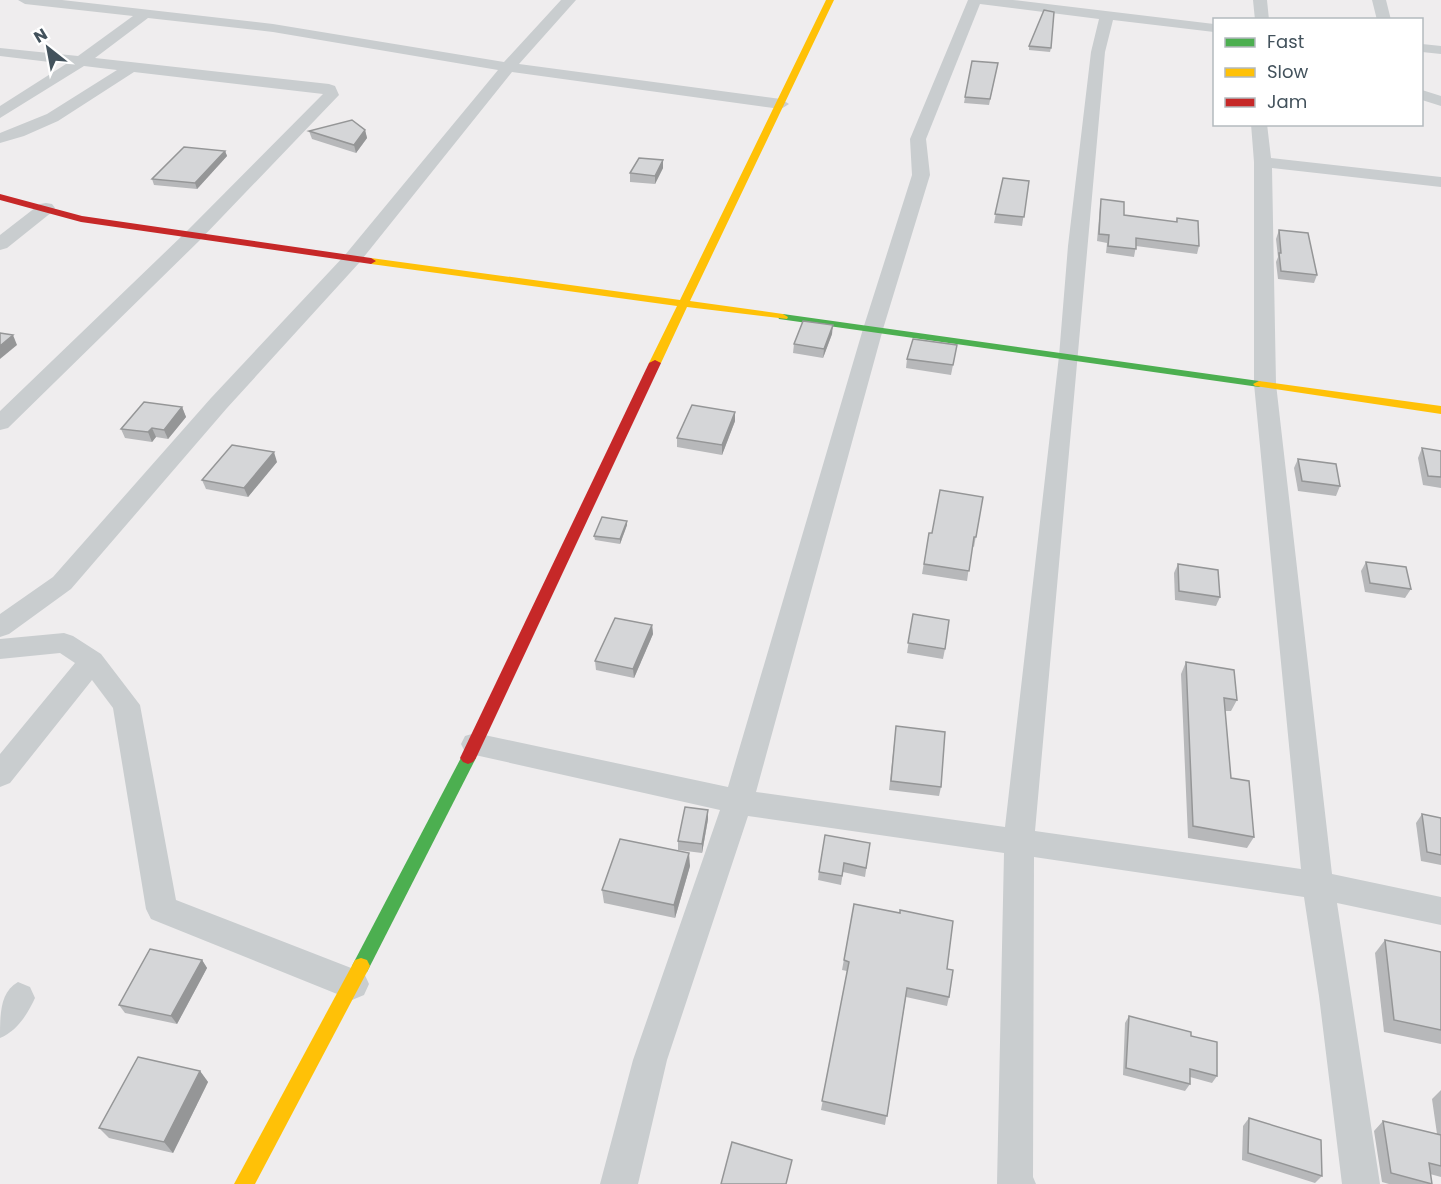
<svg xmlns="http://www.w3.org/2000/svg" width="1441" height="1184" viewBox="0 0 1441 1184" font-family="Poppins,sans-serif">
<rect width="100%" height="100%" fill="#efedee"/>
<g fill="none" stroke-linecap="round" stroke-linejoin="round">
<!-- street -->
<g fill="#c9cdcf" fill-rule="evenodd">
<path d="M18,0H62L273,24L504,62L561,0H576L519,64L781,99L789,104L781,109L512,72L359,263L227,408L71,589L9,634L0,637V614L53,577L211,398L345,255L498,70L273,32L148,18L95,58L329,84L335,86L339,95L199,241L8,428L0,430V411L185,233L323,94L134,72L58,121L24,136L0,143V133L47,114L117,70L84,66L0,118V106L66,64L0,56V48L78,56L133,16L25,4Z"/>
<path d="M968,0H1013L1214,24V32L1113,20L1105,52L1035,831L1301,869L1254,384V162L1251,124H1267L1271,158L1441,177V187L1272,168L1276,384L1332,874L1441,897V925L1337,903L1380,1184H1342L1319,996L1304,897L1034,857L1033,1177L1036,1184H997L1004,853L748,816L667,1060L638,1184H600L633,1060L720,810L475,755L465,752L461,744L465,736L475,733L728,787L863,329L912,175L910,139ZM980,4L1099,19L1091,52L1068,246L1059,356L1005,827L756,792L883,329L930,175L926,139Z"/>
<path d="M1253,0H1267L1269,20H1255Z"/>
<path d="M1372,0H1386L1391,20H1377Z"/>
<path d="M1422,44L1441,46V54L1422,52Z"/>
<path d="M1422,90L1441,96V106L1422,100Z"/>
<path d="M46,203L52,204L55,208L52,212L7,248L0,250V235L40,204Z"/>
<path d="M64,633L73,636L101,654L140,705L176,900L364,973L369,984L364,995L352,1000L151,919L146,909L113,708L92,680L10,783L0,787V754L75,663L60,653L0,659V639Z"/>
<path d="M18,982L30,987L35,998C27,1015 17,1031 0,1038C0,1014 0,992 18,982Z"/>
</g>
<!-- fast -->
<g fill="#4caf50" fill-rule="evenodd">
<path d="M783,314L1259,381L1265,384L1259,387L779,319L778,317Z"/>
<path d="M468,752L473,754L476,758L367,972L361,974L355,972L352,966L355,960L463,754Z"/>
</g>
<!-- slow -->
<g fill="#ffc107" fill-rule="evenodd">
<path d="M826,0H834L690,301L783,314L788,317L787,319L687,307L661,363L655,366L649,363L677,306L371,264L366,261L371,258L680,300Z"/>
<path d="M1259,381L1441,406V414L1255,386L1253,384Z"/>
<path d="M361,958L367,960L370,966L367,972L255,1184H234L355,960Z"/>
</g>
<!-- jam -->
<g fill="#c62828" fill-rule="evenodd">
<path d="M0,194L82,216L371,258L376,261L371,264L81,222L0,200Z"/>
<path d="M655,360L661,363L476,758L473,762L468,764L463,762L460,758L649,363Z"/>
</g>
</g>
<!-- wall -->
<g fill="#b7b8ba">
<path d="M1029,46L1051,48L1050,52L1029,50Z"/>
<path d="M972,61L998,63L989,105L964,103Z"/>
<path d="M365,130L367,138L356,153L312,139L309,131Z"/>
<path d="M225,151L227,156L197,189L154,185L152,179Z"/>
<path d="M663,160V168L655,184L630,182V173Z"/>
<path d="M1003,178L1029,181L1022,226L994,223Z"/>
<path d="M1101,199L1124,215L1176,222L1177,218L1199,246L1197,254L1136,246L1134,257L1106,253L1107,243L1097,241L1100,207Z"/>
<path d="M1279,230L1317,275L1314,283L1278,279L1276,262L1278,257L1276,239Z"/>
<path d="M832,334L823,358L793,353L794,344Z"/>
<path d="M957,345L951,375L906,368L907,359Z"/>
<path d="M182,407L186,417L168,439L156,437L152,442L125,438L121,429Z"/>
<path d="M735,412V421L722,455L677,447V438Z"/>
<path d="M1422,448L1441,451V488L1423,485L1418,458Z"/>
<path d="M1298,459L1340,486L1336,496L1298,491L1294,468Z"/>
<path d="M277,462L248,497L206,489L202,480Z"/>
<path d="M983,497L974,547L972,546L967,581L922,574L929,533H932Z"/>
<path d="M627,521V525L620,544L595,540L594,536Z"/>
<path d="M1366,562L1411,589L1405,598L1365,592L1361,571Z"/>
<path d="M1178,564L1220,597L1216,606L1175,600L1174,573Z"/>
<path d="M913,614L945,649L943,659L907,653Z"/>
<path d="M652,625L653,634L634,678L596,670L595,661Z"/>
<path d="M1186,662L1237,700L1231,711H1225L1231,778L1254,837L1247,848L1188,838L1181,674Z"/>
<path d="M896,726L941,787L939,796L889,790Z"/>
<path d="M708,810V819L702,853L678,850V841Z"/>
<path d="M1422,814L1441,818V865L1421,861L1416,823Z"/>
<path d="M870,843L865,877L843,872L841,885L818,880L819,872Z"/>
<path d="M690,866L675,918L604,903L602,890Z"/>
<path d="M854,904L947,969L949,997L947,1006L906,997L885,1125L821,1110L847,971L842,970Z"/>
<path d="M1385,940L1441,952V1044L1384,1032L1375,953Z"/>
<path d="M202,960L207,968L177,1024L125,1013L119,1005Z"/>
<path d="M1129,1016L1191,1036L1217,1076L1212,1083L1190,1077V1084L1185,1091L1123,1075L1125,1023Z"/>
<path d="M200,1071L208,1082L173,1153L109,1138L99,1128Z"/>
<path d="M1441,1090V1177L1430,1174L1431,1184H1389L1382,1182L1374,1131L1383,1121L1437,1134L1432,1099Z"/>
<path d="M1249,1118L1322,1176L1315,1183L1242,1160L1243,1126Z"/>
</g>
<!-- shaded-wall -->
<g fill="#959697">
<path d="M365,130L367,138L356,153L354,145Z"/>
<path d="M225,151L227,156L197,189L195,183Z"/>
<path d="M663,160V168L655,184V176Z"/>
<path d="M833,325L832,334L823,358L824,349Z"/>
<path d="M13,335L17,345L0,359V346Z"/>
<path d="M182,407L186,417L168,439L164,430Z"/>
<path d="M735,412V421L722,455V445Z"/>
<path d="M152,428L156,437L152,442L148,432Z"/>
<path d="M274,452L277,462L248,497L244,488Z"/>
<path d="M627,521V525L620,544V539Z"/>
<path d="M652,625L653,634L634,678L633,669Z"/>
<path d="M708,810V819L702,853V844Z"/>
<path d="M689,853L690,866L675,918L674,905Z"/>
<path d="M202,960L207,968L177,1024L171,1016Z"/>
<path d="M200,1071L208,1082L173,1153L164,1142Z"/>
</g>
<!-- building -->
<g fill="#d5d6d8" stroke="#959697" stroke-width="1.5">
<path d="M1044,10L1054,12L1051,48L1029,46Z"/>
<path d="M972,61L998,63L990,99L965,97Z"/>
<path d="M352,120L365,130L354,145L309,131Z"/>
<path d="M184,147L225,151L195,183L152,179Z"/>
<path d="M639,158L663,160L655,176L630,173Z"/>
<path d="M1003,178L1029,181L1024,217L995,214Z"/>
<path d="M1101,199L1124,202V215L1177,222V218L1198,221L1199,246L1136,238V249L1108,246L1109,235L1099,234Z"/>
<path d="M1279,230L1308,233L1317,275L1281,271L1279,253H1281Z"/>
<path d="M803,321L833,325L824,349L794,344Z"/>
<path d="M0,333L13,335L0,346Z"/>
<path d="M913,339L957,345L953,365L907,359Z"/>
<path d="M144,402L182,407L164,430L152,428L148,432L121,429Z"/>
<path d="M692,405L735,412L722,445L677,438Z"/>
<path d="M232,445L274,452L244,488L202,480Z"/>
<path d="M1422,448L1441,451V477L1428,476Z"/>
<path d="M1298,459L1336,464L1340,486L1302,481Z"/>
<path d="M940,490L983,497L976,537H974L969,571L924,564L929,533H932Z"/>
<path d="M602,517L627,521L620,539L594,536Z"/>
<path d="M1366,562L1406,567L1411,589L1370,583Z"/>
<path d="M1178,564L1218,570L1220,597L1179,591Z"/>
<path d="M913,614L949,620L945,649L908,643Z"/>
<path d="M615,618L652,625L633,669L595,661Z"/>
<path d="M1186,662L1234,670L1237,700L1224,698L1231,778L1249,781L1254,837L1193,826Z"/>
<path d="M896,726L945,732L941,787L891,781Z"/>
<path d="M685,807L708,810L702,844L678,841Z"/>
<path d="M1422,814L1441,818V855L1427,852Z"/>
<path d="M825,835L870,843L866,868L844,863L842,876L819,872Z"/>
<path d="M620,839L689,853L674,905L602,890Z"/>
<path d="M854,904L900,913V910L953,921L947,969L953,970L949,997L907,988L887,1116L822,1101L849,962L844,960Z"/>
<path d="M1385,940L1441,952V1030L1394,1020Z"/>
<path d="M150,949L202,960L171,1016L119,1005Z"/>
<path d="M1129,1016L1191,1032V1036L1217,1042V1076L1190,1069V1084L1126,1068Z"/>
<path d="M138,1057L200,1071L164,1142L99,1128Z"/>
<path d="M1249,1118L1321,1140L1322,1176L1248,1153Z"/>
<path d="M1383,1121L1441,1135V1166L1429,1163L1432,1184L1391,1173Z"/>
<path d="M732,1142L792,1160L786,1184H721Z"/>
</g>
<!-- legend -->
<rect x="1213" y="18" width="210" height="108" fill="#ffffff" stroke="#b4babe" stroke-width="1.5"/>
<rect x="1225" y="38" width="30" height="9" fill="#4caf50" stroke="#b4babe" stroke-width="1.5"/>
<text x="1267" y="48" font-size="18" fill="#43525c">Fast</text>
<rect x="1225" y="68" width="30" height="9" fill="#ffc107" stroke="#b4babe" stroke-width="1.5"/>
<text x="1267" y="78" font-size="18" fill="#43525c">Slow</text>
<rect x="1225" y="98" width="30" height="9" fill="#c62828" stroke="#b4babe" stroke-width="1.5"/>
<text x="1267" y="108" font-size="18" fill="#43525c">Jam</text>
<!-- north arrow -->
<g transform="translate(48 48) rotate(329)" stroke="#ffffff" stroke-width="4.5" paint-order="stroke">
<path d="M0-4.5L10 22L0 15L-10 22Z" fill="#43525c"/>
<text y="-9" font-size="16" font-weight="bold" text-anchor="middle" fill="#43525c">N</text>
</g>
</svg>
